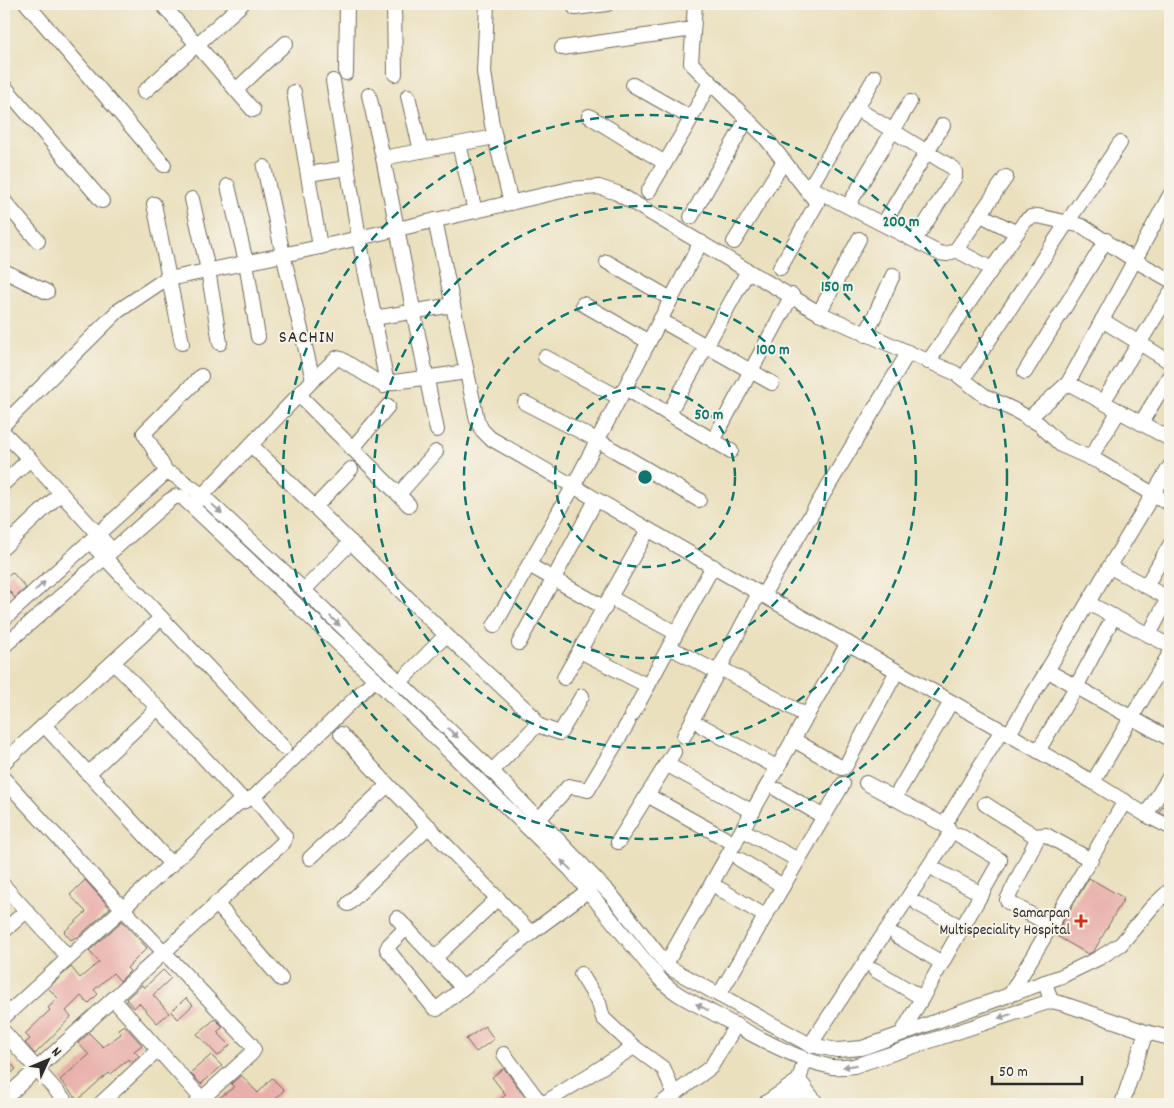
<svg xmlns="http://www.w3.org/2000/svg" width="1174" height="1108" viewBox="0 0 1174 1108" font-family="Dekko,sans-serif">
<rect width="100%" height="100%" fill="#f7f3e8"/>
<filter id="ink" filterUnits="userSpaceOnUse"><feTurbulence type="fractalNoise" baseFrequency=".02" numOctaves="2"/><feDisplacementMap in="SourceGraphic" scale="10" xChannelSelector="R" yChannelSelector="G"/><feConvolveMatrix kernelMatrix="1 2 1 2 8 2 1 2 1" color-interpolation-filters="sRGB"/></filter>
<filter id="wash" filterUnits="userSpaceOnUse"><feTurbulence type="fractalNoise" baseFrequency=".0096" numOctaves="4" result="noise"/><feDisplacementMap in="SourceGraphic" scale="20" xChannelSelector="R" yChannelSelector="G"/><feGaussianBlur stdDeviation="1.12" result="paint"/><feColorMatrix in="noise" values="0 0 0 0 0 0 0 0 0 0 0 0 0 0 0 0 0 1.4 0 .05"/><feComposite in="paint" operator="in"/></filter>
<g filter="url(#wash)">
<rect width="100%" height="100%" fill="#eae0be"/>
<g id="blocks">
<!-- building -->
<g fill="#e9b0ab">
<path d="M12,572L26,588L15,598L4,585V579Z"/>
<path d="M1170,795V817L1159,812Z"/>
<path d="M1089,878L1124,898L1094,951L1088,954L1055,935Z"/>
<path d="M85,880L110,908L77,938L76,937L71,940L64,932L86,912L70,895Z"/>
<path d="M122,921L147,948L127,968L130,971L120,981L113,973L94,990L98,994L88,1004L81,996L66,1011L71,1017L35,1054L25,1043L30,1039L25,1034L50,1010L48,1008L58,998L48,988L71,967L80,978L99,962L89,951Z"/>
<path d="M163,970L171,978L153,995L169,1013L157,1023L139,1003L134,1008L126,999L142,985L144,988Z"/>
<path d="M186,998L193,1005L178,1019L171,1011Z"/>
<path d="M215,1019L223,1027L217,1032L230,1045L218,1056L197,1034Z"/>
<path d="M124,1025L142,1045L134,1051L139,1056L132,1062L128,1059L110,1075L109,1073L100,1080L78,1100L60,1080L89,1055L78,1043L89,1033L103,1047L121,1034L118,1029Z"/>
<path d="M485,1026L494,1039L476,1052L466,1039Z"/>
<path d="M4,1055L16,1069L4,1080Z"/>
<path d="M211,1055L222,1066L201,1084L190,1073Z"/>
<path d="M504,1068L528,1101L523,1104H493L506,1095L492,1077Z"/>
<path d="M241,1075L258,1093L272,1078L284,1090L271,1104H211L234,1087L231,1084Z"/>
</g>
</g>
</g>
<g filter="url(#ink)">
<use href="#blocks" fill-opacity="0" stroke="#6e6a5e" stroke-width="1"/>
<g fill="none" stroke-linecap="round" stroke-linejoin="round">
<defs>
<g id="minor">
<path d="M27,4L164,165"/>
<path d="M162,4L253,110"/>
<path d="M394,4L395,74"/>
<path d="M487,4L484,72L492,125L511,203"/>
<path d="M695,4L691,63L764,136L817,203L780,268"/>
<path d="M575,8L607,4"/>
<path d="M562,48L693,29"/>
<path d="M346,73L347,4"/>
<path d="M633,85L691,118"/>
<path d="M4,86L102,201"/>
<path d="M236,90L286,43"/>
<path d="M144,92L242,4"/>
<path d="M294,92L320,247"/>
<path d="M369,95L383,158L437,430"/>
<path d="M408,96L421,151"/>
<path d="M856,108L953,168L955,172V177L915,240"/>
<path d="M589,116L665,163"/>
<path d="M459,144L475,211"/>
<path d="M383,158L495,137"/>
<path d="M264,167L283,254L313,380"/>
<path d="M308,174L347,168"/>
<path d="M806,185L939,253L947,254L956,250L1006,177"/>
<path d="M228,186L246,262L258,337"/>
<path d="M810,187L875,77"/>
<path d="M648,192L688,124L710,82"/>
<path d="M192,199L208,270L220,343"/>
<path d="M4,201L38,241"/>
<path d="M154,204L182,343"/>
<path d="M848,206L910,102"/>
<path d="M981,215L1017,233"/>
<path d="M691,217L747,119"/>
<path d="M435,220L477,420L482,430L490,438L729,576L1093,782L1146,815L1170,827"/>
<path d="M884,223L943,125"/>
<path d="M734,242L784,161"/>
<path d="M956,250L992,269"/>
<path d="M607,262L671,299"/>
<path d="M4,271L47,292"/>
<path d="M583,304L649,342"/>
<path d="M819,313L859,239"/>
<path d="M374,318L453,305"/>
<path d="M660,320L772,383"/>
<path d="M1102,320L1170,362"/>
<path d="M866,335L893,275"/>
<path d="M545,357L620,398"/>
<path d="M928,362L1025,221L1031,217L1038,216L1082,226L1134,260L1170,280"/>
<path d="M1025,372L1106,240"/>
<path d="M963,379L1120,143"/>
<path d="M387,383L467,372"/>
<path d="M1068,383L1170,439"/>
<path d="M625,388L731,451"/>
<path d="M299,395L409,505"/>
<path d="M1103,402L1170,293"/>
<path d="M525,403L597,440L699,500"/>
<path d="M669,413L748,271"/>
<path d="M1028,419L1068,383L1170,195"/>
<path d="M1141,423L1170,375"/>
<path d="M4,424L118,311L164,280L320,247L570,189L599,187L617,193L819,313L955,373L985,396L1016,411L1039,424L1061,445L1099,462L1170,504"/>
<path d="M4,433L30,459L112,550"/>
<path d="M714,439L792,295"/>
<path d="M251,445L446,635L533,716L537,725L492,771"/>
<path d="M352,449L388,406"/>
<path d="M1090,458L1119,411"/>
<path d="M167,473L144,433L201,376"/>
<path d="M4,483L30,459"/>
<path d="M399,494L436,452"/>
<path d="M196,502L313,380L337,358L341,359L384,386L387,384L359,238L333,81"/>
<path d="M315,507L351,469"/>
<path d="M90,542L284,748"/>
<path d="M4,547L61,493"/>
<path d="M529,565L605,608"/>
<path d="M1110,567L1170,599"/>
<path d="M1146,586L1170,545"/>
<path d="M304,590L351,542"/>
<path d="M763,595L908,353"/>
<path d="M611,598L676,633"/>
<path d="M1088,603L1170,646"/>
<path d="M4,619L162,476L167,473L174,475L202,495L304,590L492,771L612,896L666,964L672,969L810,1045L837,1050L862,1048L1062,976L1099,958L1121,944L1152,907L1170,890"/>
<path d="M494,626L573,487L701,242"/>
<path d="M1149,635L1168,598"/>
<path d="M519,643L596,500"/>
<path d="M4,646L170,500L177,496L182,497L348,653L571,870L659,978C673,994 694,1003 713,1013C748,1032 793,1059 832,1067C839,1068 847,1067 854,1066L1051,1001"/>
<path d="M669,647L717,672"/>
<path d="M580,651L648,686"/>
<path d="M113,662L158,708L244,801"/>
<path d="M720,668L807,716"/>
<path d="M1048,671L1170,739"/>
<path d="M564,678L648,530"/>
<path d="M399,683L446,635"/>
<path d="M632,715L713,566"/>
<path d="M44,725L172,865"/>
<path d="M537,725L560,733L582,696"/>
<path d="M702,726L778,768"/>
<path d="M341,734L388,785L531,933"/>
<path d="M1009,734L1170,466"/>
<path d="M684,736L759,593"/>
<path d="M794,740L842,768L845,767L897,671"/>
<path d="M1038,751L1076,687L1114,616"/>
<path d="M4,762L161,618"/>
<path d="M666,764L753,812"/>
<path d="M88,774L158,708"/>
<path d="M4,779L123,909L251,1044L254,1050L251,1054L196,1104"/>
<path d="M1093,782L1170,653"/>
<path d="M778,790L824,817"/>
<path d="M647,795L735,844"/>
<path d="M894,799L951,702"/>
<path d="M985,804L1035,836L1037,839L1035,843L1007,900L1008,902L1052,926"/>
<path d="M1146,815L1170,776"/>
<path d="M539,819L569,786L588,790L628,723"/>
<path d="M944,825L1002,730"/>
<path d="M750,834L798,860"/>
<path d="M1035,836L1046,835L1091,860"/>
<path d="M618,842L674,752"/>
<path d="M310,858L388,785"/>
<path d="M739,859L783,886"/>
<path d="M936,870L982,894"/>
<path d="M4,886L68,957"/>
<path d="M720,889L765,916"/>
<path d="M216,903L281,979"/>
<path d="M348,904L429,826"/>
<path d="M918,904L963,928"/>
<path d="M397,918L463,988"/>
<path d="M407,927L389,945L387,949L434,1008L437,1009L531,933L589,890"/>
<path d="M4,931L26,911"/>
<path d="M897,936L942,963"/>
<path d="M435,958L498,898"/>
<path d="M666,964L848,643"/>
<path d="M875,970L922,998"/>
<path d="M581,974L599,1003L603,1018L634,1047L664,1069L674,1095"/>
<path d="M1045,982L1051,1001L1064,1004L1146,1032L1170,1038"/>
<path d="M1011,993L1125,801"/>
<path d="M719,995L843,784"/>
<path d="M113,999L202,1099"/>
<path d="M4,1017L237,804L254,797L375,679"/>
<path d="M4,1032L68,1104"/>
<path d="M902,1033L999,863L1000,860L997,858L959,835"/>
<path d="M810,1045L949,836L950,832L948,827L866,783"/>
<path d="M504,1054L541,1104"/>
<path d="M805,1059L799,1080L817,1104"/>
<path d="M4,1099L284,842L285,836L254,797"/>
<path d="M100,1104L158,1050"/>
<path d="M543,1104L634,1047"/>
<path d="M661,1104L711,1067L736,1025"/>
<path d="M764,1104L799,1080"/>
<path d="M783,1104L805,1089"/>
<path d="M1122,1104L1146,1032"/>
</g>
</defs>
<!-- minor casing -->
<use href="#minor" stroke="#6e6a5e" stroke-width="16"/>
<!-- minor -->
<use href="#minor" stroke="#fff" stroke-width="14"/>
</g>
<!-- one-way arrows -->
<defs><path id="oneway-solid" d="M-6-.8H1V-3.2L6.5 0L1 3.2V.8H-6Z" transform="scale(1.25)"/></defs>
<g fill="#a0a0a0">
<use href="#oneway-solid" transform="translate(217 509) rotate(43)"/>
<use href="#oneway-solid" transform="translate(40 586) rotate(-41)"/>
<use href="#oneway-solid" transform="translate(335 621) rotate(44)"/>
<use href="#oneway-solid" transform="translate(453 733) rotate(43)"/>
<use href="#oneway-solid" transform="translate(566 865) rotate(-136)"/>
<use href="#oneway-solid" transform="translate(702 1007) rotate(-151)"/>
<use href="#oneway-solid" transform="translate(1005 1016) rotate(162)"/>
<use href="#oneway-solid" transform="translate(850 1066) rotate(171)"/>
</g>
</g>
<!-- distance rings -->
<g fill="none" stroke="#0f766e" stroke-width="2.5" stroke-dasharray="9 6">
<circle cx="645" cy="477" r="90"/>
<circle cx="645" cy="477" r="181"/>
<circle cx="645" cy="477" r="271"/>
<circle cx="645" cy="477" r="362"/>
</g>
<!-- markers -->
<path fill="#c8321e" stroke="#f7f3e8" stroke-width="2" d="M1078.5 913.5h5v5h5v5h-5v5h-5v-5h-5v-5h5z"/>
<g text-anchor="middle" stroke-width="4" stroke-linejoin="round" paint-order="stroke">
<!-- poi labels -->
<g font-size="15" fill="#2b2b2b" stroke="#f7f3e8" text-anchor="end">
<text x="1070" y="917">Samarpan<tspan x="1070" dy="17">Multispeciality Hospital</tspan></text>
</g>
<!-- quarter labels -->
<g font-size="18" letter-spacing="1" fill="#2b2b2b" stroke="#f7f3e8">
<text x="307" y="342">SACHIN</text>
</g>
</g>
<circle cx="645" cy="477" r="8" fill="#0f766e" stroke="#f7f3e8" stroke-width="2.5"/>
<g font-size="15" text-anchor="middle" font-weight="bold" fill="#0f766e" stroke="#f7f3e8" stroke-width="4" stroke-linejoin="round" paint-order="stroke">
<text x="901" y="226">200 m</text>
<text x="837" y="291">150 m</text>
<text x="773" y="354">100 m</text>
<text x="709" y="419">50 m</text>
</g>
<!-- margin -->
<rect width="1174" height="1108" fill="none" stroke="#f7f3e8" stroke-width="20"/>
<!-- north arrow -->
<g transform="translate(48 1060) rotate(46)" stroke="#f7f3e8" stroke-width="4" paint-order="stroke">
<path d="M0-4L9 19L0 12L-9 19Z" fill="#2b2b2b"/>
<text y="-8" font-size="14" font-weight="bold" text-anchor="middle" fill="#2b2b2b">N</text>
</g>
<!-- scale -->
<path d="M992 1076v8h90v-8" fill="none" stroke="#2b2b2b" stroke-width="2.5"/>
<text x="999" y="1076" font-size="15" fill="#2b2b2b" stroke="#f7f3e8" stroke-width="4" paint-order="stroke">50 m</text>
</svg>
